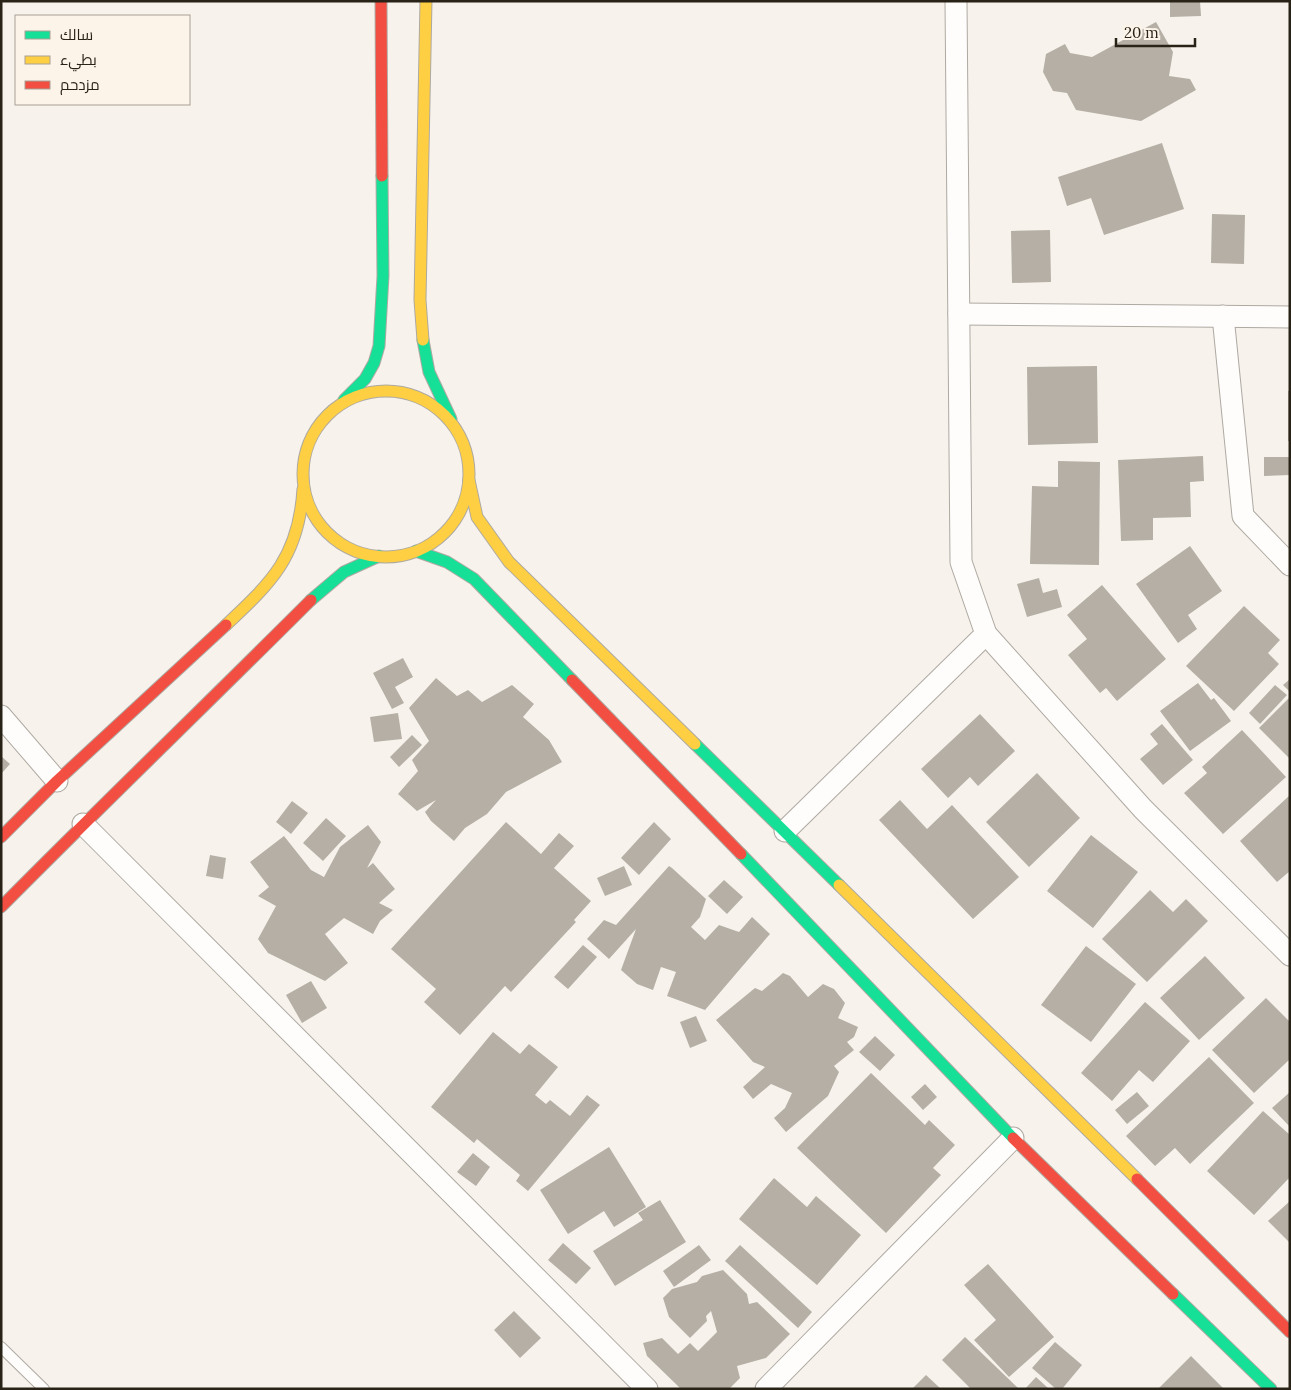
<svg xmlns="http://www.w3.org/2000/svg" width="1291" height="1390" viewBox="0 0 1291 1390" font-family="Lora,Cairo,serif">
<rect width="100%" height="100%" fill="#f7f3ec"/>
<!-- building -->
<g fill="#b5afa6">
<path d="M1170,1H1200L1201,16L1170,17Z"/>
<path d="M1156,22L1173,52L1169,76L1190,79L1196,90L1141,121L1076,110L1067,93L1053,91L1043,72L1046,54L1065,44L1070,53L1092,57Z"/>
<path d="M1162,143L1184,209L1104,235L1091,198L1067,206L1058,177Z"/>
<path d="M1212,214L1245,215L1244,264L1211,263Z"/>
<path d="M1050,230L1051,282L1012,283L1011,231Z"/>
<path d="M1097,366L1098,443L1028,445L1027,367Z"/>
<rect x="1288" y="391" width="2" height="50"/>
<path d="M1203,456L1204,481L1190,482L1191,517L1153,518V540L1121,541L1118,460Z"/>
<path d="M1264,457H1290V475L1264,476Z"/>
<path d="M1058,461L1100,462L1099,565L1030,564L1032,486L1058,487Z"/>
<path d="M1190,546L1222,591L1188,615L1197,629L1178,643L1136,584Z"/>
<path d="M1039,578L1043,593L1057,589L1062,607L1027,617L1017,584Z"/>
<path d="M1102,585L1166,659L1117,701L1106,688L1100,693L1068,655L1087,639L1067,615Z"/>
<path d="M1244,606L1280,640L1268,653L1279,664L1234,711L1186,666Z"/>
<path d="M403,658L413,677L395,687L404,703L392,709L373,673Z"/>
<path d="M436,678L457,696L468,690L482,702L512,685L534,704L523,717L549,740L562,762L506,792L487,814L465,828L454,841L431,821L425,812L436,800L417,811L398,794L418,771L412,760L429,741L409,708Z"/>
<path d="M1290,679V692L1283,685Z"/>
<path d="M1198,683L1211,700L1214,698L1231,721L1190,751L1160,711Z"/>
<path d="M1275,685L1287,695L1260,724L1249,713Z"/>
<path d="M1290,697V759L1259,728Z"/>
<path d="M398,713L402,739L374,742L370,717Z"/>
<path d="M980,714L1015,751L978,786L970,777L948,798L921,769Z"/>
<path d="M1162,724L1193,760L1163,785L1140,759L1158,744L1150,734Z"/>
<path d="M1242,730L1286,777L1223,834L1184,793L1207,773L1202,767Z"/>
<path d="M412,735L422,745L399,767L390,757Z"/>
<path d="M1,756L10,764L1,774Z"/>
<path d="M1037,773L1080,818L1029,867L986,822Z"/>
<path d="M1290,795V871L1277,882L1240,841Z"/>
<path d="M900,800L927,829L952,805L1019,877L973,919L879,820Z"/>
<path d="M292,801L308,813L291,834L276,822Z"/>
<path d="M326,818L346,836L323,861L303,843Z"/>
<path d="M506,822L541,854L559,833L574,846L554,868L591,901L574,920L576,922L511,992L505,986L460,1035L424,1002L436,989L391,949Z"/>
<path d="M654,822L671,839L639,875L621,858Z"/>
<path d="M368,825L381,842L367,868L373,863L395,889L379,903L393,910L380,921L373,934L344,918L325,934L348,963L325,981L268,953L258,939L276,906L258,896L269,887L250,862L284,836L311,870L324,877L340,847Z"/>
<path d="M1091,835L1138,872L1093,928L1047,891Z"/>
<path d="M210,855L226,858L223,879L206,876Z"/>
<path d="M624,866L632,885L605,896L597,878Z"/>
<path d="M669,866L672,868L706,899L700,917L691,927L705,940L719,925L739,932L752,917L770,934L705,1010L667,996L676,972L661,967L653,990L637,984L621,970L636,929L609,959L587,939L604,920L616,925Z"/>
<path d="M724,880L743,897L727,914L708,896Z"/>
<path d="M1150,890L1173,912L1186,899L1208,921L1147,982L1102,939Z"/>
<path d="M583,945L597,957L568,989L554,977Z"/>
<path d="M1086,946L1136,984L1091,1042L1041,1005Z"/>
<path d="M1205,956L1245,998L1199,1040L1160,998Z"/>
<path d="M783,973L790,976L808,997L823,984L834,989L845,1003L838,1018L858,1027L854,1037L847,1042L854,1050L834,1066L839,1072L828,1096L786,1132L774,1118L785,1108L792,1093L771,1084L753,1099L743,1087L765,1067L753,1062L716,1020L755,988L762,991Z"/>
<path d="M311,981L327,1008L302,1023L286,995Z"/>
<path d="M1266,998L1290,1022V1059L1254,1093L1212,1050Z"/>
<path d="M1145,1002L1190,1041L1153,1082L1139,1070L1112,1101L1081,1073Z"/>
<path d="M696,1016L707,1041L690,1048L680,1022Z"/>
<path d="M493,1032L520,1054L529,1044L558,1067L535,1095L546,1104L550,1100L570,1116L587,1095L600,1105L528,1191L516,1181L520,1175L477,1139L474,1143L431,1107Z"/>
<path d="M875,1036L895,1055L880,1071L859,1052Z"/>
<path d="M1209,1057L1254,1103L1190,1164L1175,1148L1155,1166L1126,1136Z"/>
<path d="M871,1073L925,1125L929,1120L955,1145L933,1168L941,1175L886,1233L797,1148Z"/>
<path d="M925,1084L937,1097L923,1110L911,1097Z"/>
<path d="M1137,1092L1149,1106L1127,1124L1115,1110Z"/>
<path d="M1290,1092V1127L1272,1108Z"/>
<path d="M1263,1111L1290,1135V1177L1254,1215L1207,1171Z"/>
<path d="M609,1147L646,1207L614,1227L604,1211L568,1234L540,1190Z"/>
<path d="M473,1153L490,1167L476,1186L457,1172Z"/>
<path d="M774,1178L807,1207L816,1196L861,1235L817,1285L739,1219Z"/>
<path d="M660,1200L686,1242L615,1286L593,1251L643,1220L638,1213Z"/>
<path d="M1290,1201V1243L1268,1221Z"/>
<path d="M563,1243L591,1268L576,1284L548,1260Z"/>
<path d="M699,1245L711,1260L674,1287L663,1271Z"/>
<path d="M740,1245L812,1312L798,1328L725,1261Z"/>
<path d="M988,1264L1054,1337L1009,1377L974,1340L996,1320L964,1285Z"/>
<path d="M723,1270L747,1294L749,1304L757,1302L790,1334L766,1358L737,1366L740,1378L729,1389H681L647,1356L643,1343L662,1338L678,1354L690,1343L698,1351L717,1332L711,1311L706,1316L707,1321L690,1338L669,1317L663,1298L672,1289L697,1282L702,1276Z"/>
<path d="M514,1311L541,1338L520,1358L494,1330Z"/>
<path d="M965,1337L1019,1389H971L942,1360Z"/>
<path d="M1055,1342L1082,1365L1062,1389H1056L1032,1368Z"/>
<path d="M1191,1356L1224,1389H1158Z"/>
<path d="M926,1375L941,1389H912Z"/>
<path d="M1036,1377L1049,1389H1025Z"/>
</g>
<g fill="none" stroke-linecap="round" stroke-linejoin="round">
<defs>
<path id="lane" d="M1,1347L44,1389"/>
<g id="street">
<path d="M956,1L961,562L986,634L1143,809L1290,955"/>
<path d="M959,314L1290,317"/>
<path d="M1223,316L1243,516L1290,565"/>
<path d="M1,716L57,781"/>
<path d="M83,824L647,1389"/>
<path d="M785,831L986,634"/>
<path d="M766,1389L1013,1138"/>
</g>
<g id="fast">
<path d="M423,340L429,372L451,419"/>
<path d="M344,400L365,379L374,363L379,346L383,276L382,176"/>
<path d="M416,551L447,562L474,579L572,680"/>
<path d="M311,600L344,572L379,556"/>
<path d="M695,744L839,885"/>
<path d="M741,854L1013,1138"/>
<path d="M1173,1294L1271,1389"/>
</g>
<g id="slow">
<path d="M423,340L420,300L426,1"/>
<circle cx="386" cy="474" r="83"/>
<path d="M469,480L477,517L509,562L695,744"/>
<path d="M226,625C272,582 299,556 303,489"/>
<path d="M839,885L1137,1179"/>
</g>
<g id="jam">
<path d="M381,1L382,176"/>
<path d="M572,680L741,854"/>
<path d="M1,837L57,781L226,625"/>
<path d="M1,907C103,804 208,703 311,600"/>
<path d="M1013,1138L1173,1294"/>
<path d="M1137,1179L1290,1332"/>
</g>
</defs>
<!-- lane casing -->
<use href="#lane" stroke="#aea9a1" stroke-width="12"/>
<!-- street casing -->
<use href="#street" stroke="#aea9a1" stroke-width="23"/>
<!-- fast casing -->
<use href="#fast" stroke="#aea9a1" stroke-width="13"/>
<!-- slow casing -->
<use href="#slow" stroke="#aea9a1" stroke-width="13"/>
<!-- jam casing -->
<use href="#jam" stroke="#aea9a1" stroke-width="13"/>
<!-- lane -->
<use href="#lane" stroke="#fefdfc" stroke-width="10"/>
<!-- street -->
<use href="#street" stroke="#fefdfc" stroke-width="21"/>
<!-- fast -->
<use href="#fast" stroke="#16e098" stroke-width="11"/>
<!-- slow -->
<use href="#slow" stroke="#ffcf43" stroke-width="11"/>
<!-- jam -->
<use href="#jam" stroke="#f24e42" stroke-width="11"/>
</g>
<!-- border -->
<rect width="1291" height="1390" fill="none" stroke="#292216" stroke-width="5"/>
<!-- legend -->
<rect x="15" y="15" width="175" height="90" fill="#fcf4e8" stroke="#a8a094"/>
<rect x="25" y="31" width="25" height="8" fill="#16e098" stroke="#a8a094"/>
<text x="60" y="40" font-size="15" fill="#292216">سالك</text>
<rect x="25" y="56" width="25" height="8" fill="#ffcf43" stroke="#a8a094"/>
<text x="60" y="65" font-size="15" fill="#292216">بطيء</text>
<rect x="25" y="81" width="25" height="8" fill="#f24e42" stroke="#a8a094"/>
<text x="60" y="90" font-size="15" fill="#292216">مزدحم</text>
<!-- scale -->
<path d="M1116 38v8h79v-8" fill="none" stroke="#292216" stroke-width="2.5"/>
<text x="1124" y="38" font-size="15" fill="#292216" stroke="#fcf4e8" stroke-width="4" paint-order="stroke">20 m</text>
</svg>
